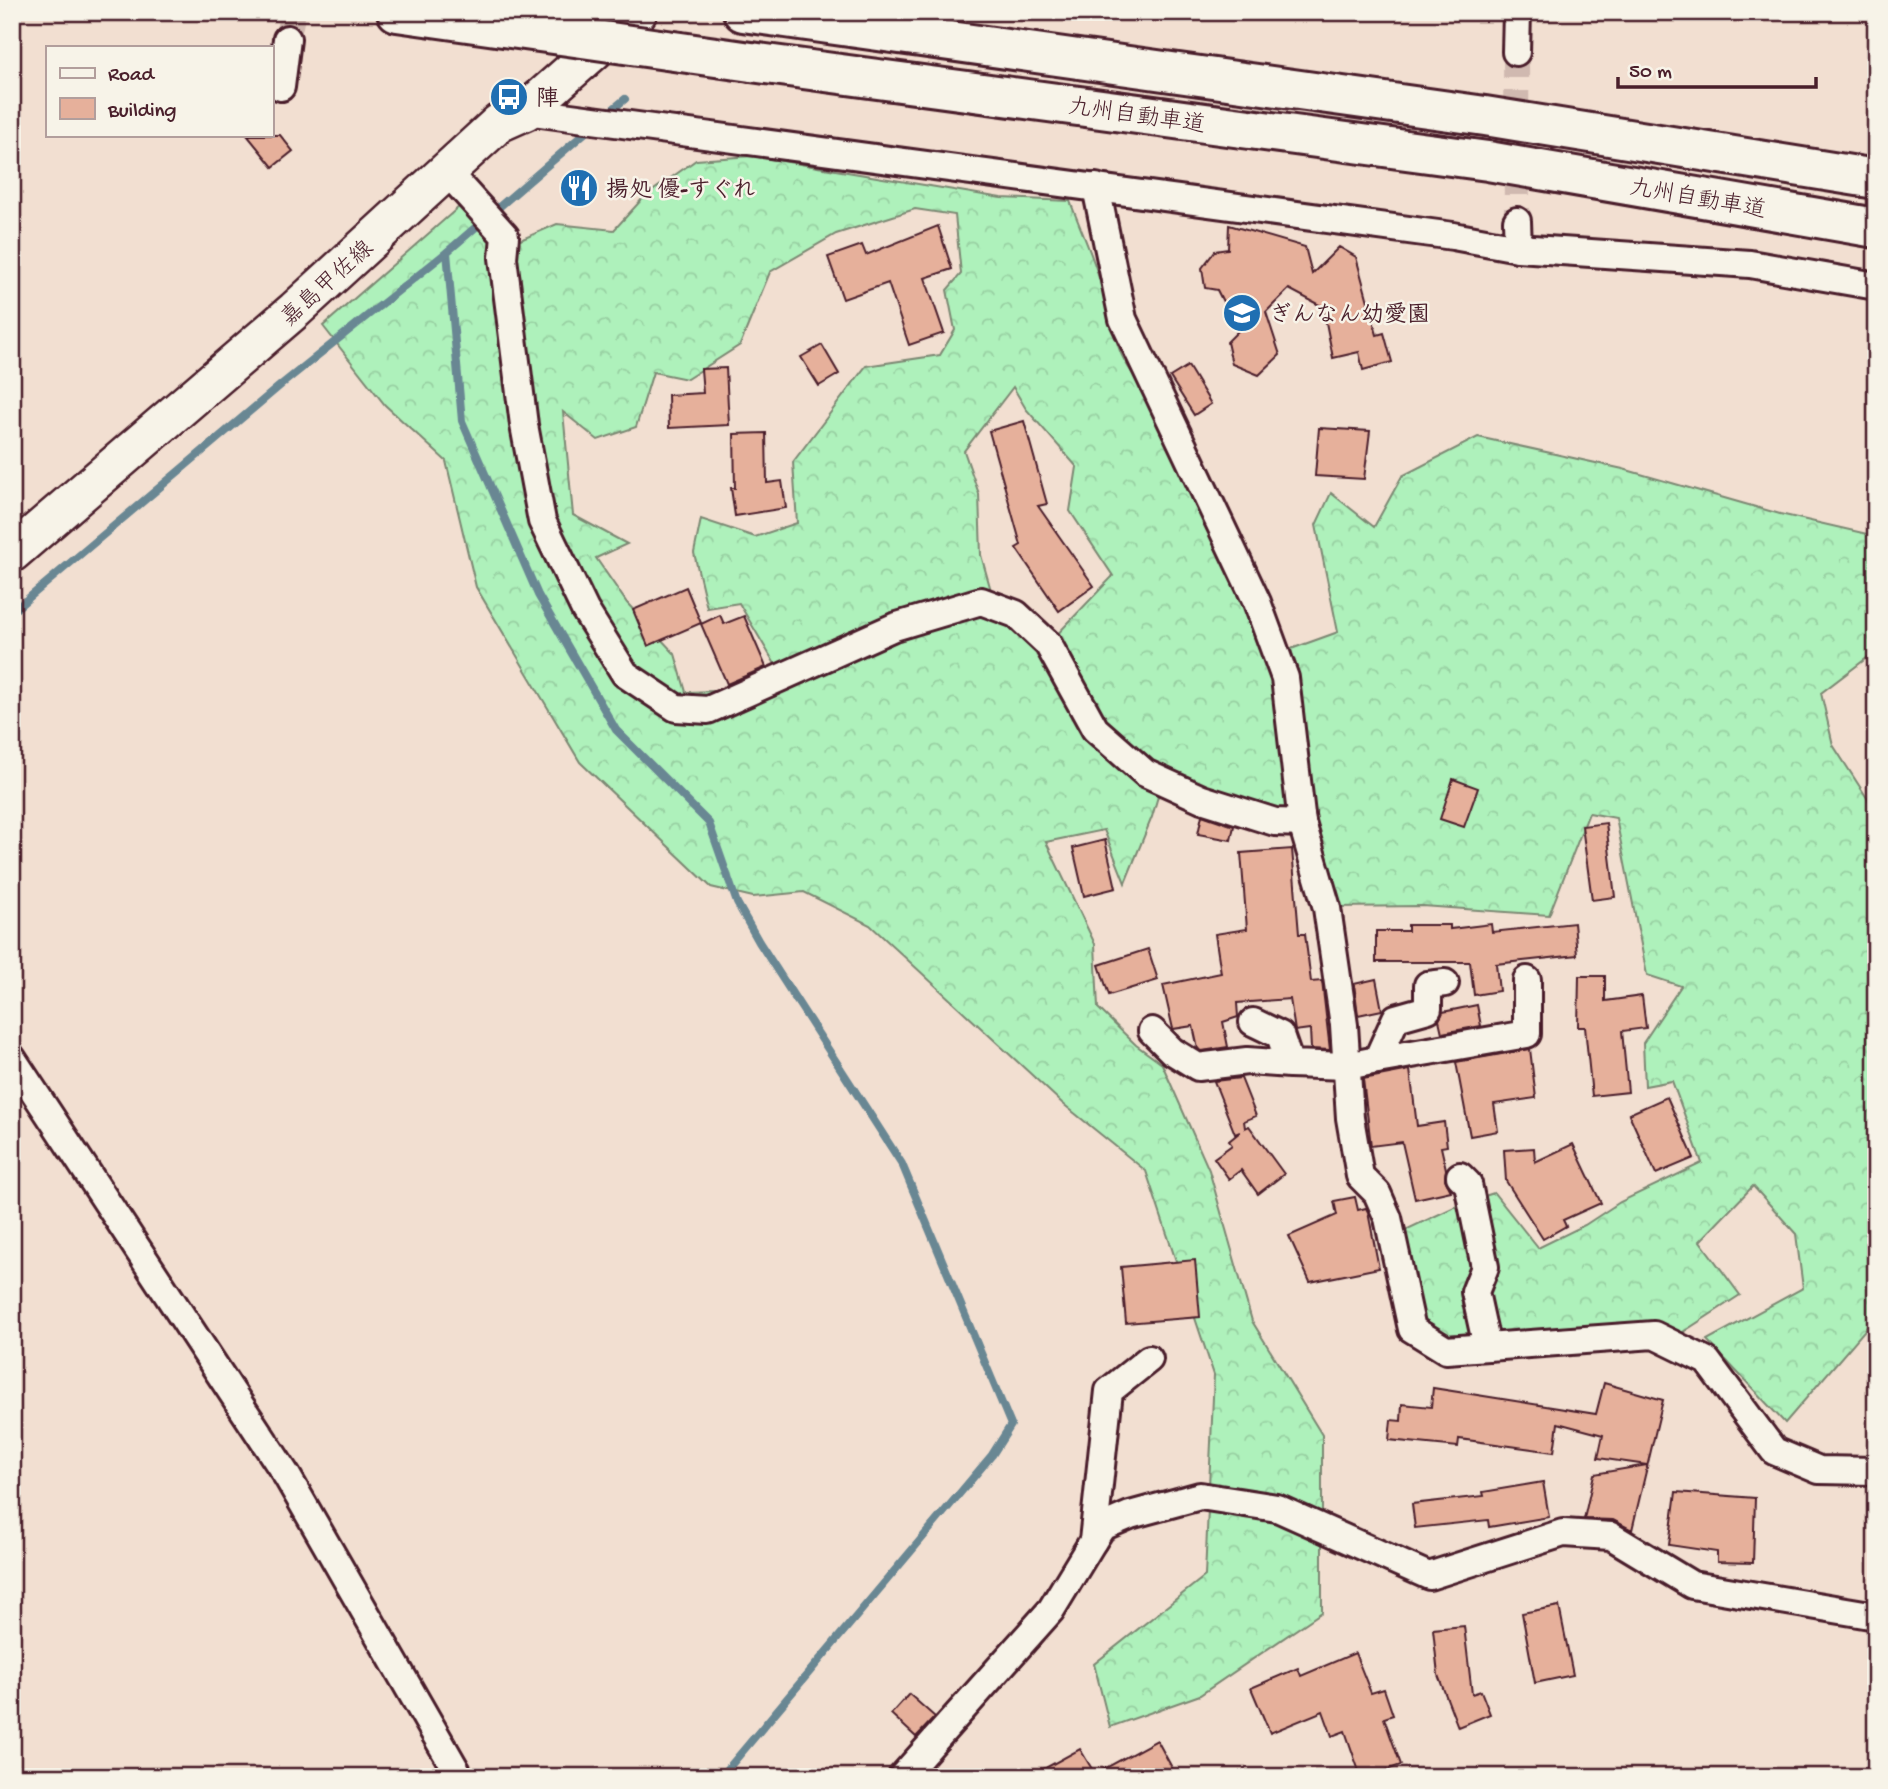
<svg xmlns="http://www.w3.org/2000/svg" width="1888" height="1789" viewBox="0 0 1888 1789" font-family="'Gochi Hand','Klee One',sans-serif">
<defs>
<pattern id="forest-crowns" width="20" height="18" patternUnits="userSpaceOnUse" patternTransform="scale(1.75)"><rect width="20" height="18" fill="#aef1bb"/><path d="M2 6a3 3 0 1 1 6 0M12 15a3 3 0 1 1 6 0" fill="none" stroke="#97cea1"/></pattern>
</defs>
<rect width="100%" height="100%" fill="#f2dfd1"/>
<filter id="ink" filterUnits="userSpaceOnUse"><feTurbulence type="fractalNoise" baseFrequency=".0143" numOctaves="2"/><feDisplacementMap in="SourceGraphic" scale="14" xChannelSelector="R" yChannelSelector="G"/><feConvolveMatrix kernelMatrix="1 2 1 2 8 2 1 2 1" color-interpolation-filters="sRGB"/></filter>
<g filter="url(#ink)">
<!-- forest -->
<g fill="url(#forest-crowns)" stroke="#7c8873" stroke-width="2" fill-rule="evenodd">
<path d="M752,156L1001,198L1070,201C1077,220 1086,240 1093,260C1104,289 1109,321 1120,351C1128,372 1146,390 1157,409C1199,486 1314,738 1284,817L1165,772L1152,817L1125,883L1104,830L1046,842L1095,944L1098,1008L1136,1045L1162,1064L1209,1170L1252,1321L1322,1435V1612L1200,1695L1110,1727L1094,1664L1205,1576L1214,1375L1146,1171L1062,1103L870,925L804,892L753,897L711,887L580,762L476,587L446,461L385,405L323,326L460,206L511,244L557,224L614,230L644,197L696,160ZM915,209L955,215L961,274L947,290L955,330L940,355L866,366L793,462L797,523L755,537L701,519L694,553L707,608L739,603L775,664L725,718L714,691L686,692L675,654L627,603L596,558L627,544L573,515L563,412L598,440L636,427L653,372L687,379L740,345L770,272L836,234ZM1013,387L1026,409L1077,467L1070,511L1113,576L1048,644L992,594L981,555L979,494L964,451Z"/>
<path d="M1478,437L1623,469L1780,514L1876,536V651L1821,693L1833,745L1869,801L1876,804V1317L1785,1423L1707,1340L1803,1288L1796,1234L1753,1186L1700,1241L1740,1295L1680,1334L1451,1340L1419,1330L1401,1232L1463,1203L1494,1193L1538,1248L1585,1225L1620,1202L1702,1163L1672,1081L1645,1086L1643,1043L1681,986L1647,975L1616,818L1589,813L1549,915L1423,906L1333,907L1313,831L1299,681L1291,649L1338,632L1316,525L1331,493L1374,527L1402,476Z"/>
</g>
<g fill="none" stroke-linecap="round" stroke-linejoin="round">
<!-- stream -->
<g stroke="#698793" stroke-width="8">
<path d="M607,114L625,99"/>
<path d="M594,125L447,252L462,421L538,595L616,730L709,823L737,903L759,942L902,1164L1011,1425L992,1455L721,1777"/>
<path d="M12,612L282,384L447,252"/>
</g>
</g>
<!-- building -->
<g fill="#e6b09b" stroke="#4a1f2b" stroke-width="2">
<path d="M247,135H280L293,151L273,167Z"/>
<path d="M1229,225L1305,247L1312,274L1339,247L1356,257L1377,335L1384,333L1392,362L1363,370L1359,352L1333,358L1323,307L1289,289L1266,312L1280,355L1259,375L1232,364L1227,342L1238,331L1217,290L1205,288L1202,268L1215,251L1228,249Z"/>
<path d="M938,226L952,269L925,278L944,333L909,345L888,283L843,299L828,257L862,245L866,255Z"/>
<path d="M822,345L839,374L819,386L801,357Z"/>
<path d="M1188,366L1211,404L1194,415L1170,377Z"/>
<path d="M726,368L729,425L669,428L668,395L703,393L701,369Z"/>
<path d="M1024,421L1047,504L1038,506L1094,586L1059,611L1016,548L1021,545L989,431Z"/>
<path d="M1319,428L1370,431L1364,479L1315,476Z"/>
<path d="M766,433L767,483L782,481L786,508L735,516L731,488H735L734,434Z"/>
<path d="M686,587L701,623L648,646L633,610Z"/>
<path d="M720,615L724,624L744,616L766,667L727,684L701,624Z"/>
<path d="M1453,779L1478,788L1464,827L1440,819Z"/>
<path d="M1202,815L1234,826L1231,840L1198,834Z"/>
<path d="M1606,823L1615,897L1592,900L1582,826Z"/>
<path d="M1105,840L1116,888L1084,896L1073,848Z"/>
<path d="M1292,849L1299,934H1305L1311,982L1322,981L1330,1050L1311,1049L1310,1029L1295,1031L1290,999L1237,1003L1238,1017L1223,1022L1228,1047L1202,1051L1198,1049L1193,1026L1173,1029L1163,985L1221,973L1215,934L1247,929L1241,853Z"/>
<path d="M1574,923L1577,955L1496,964L1499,991L1474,995L1470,962H1376V931H1408V925H1450V929L1491,924L1492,932Z"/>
<path d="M1148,949L1158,980L1109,995L1099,965Z"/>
<path d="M1579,976H1605V1001L1642,996L1646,1028L1622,1031L1628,1092L1592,1096L1585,1027H1578Z"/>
<path d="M1376,979L1382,1010L1358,1015L1354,984Z"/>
<path d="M1477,1005L1481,1026L1442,1033L1439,1020L1443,1012Z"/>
<path d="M1530,1049L1536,1098L1494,1104L1498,1131L1470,1136L1456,1062Z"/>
<path d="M1410,1070L1417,1126L1444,1122L1447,1146L1441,1147L1446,1169L1445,1179L1451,1191L1415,1199L1402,1142L1371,1146L1363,1079Z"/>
<path d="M1241,1078L1256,1116L1244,1121L1245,1128L1249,1126L1284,1174L1258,1194L1241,1170L1229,1179L1214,1158L1232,1145L1229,1141L1240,1132L1235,1134L1214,1081Z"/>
<path d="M1667,1097L1694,1158L1656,1174L1629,1114Z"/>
<path d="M1573,1144L1601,1203L1563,1220L1566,1226L1543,1239L1506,1181L1504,1150L1534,1148L1535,1162Z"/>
<path d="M1355,1197L1358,1210L1366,1208L1368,1212L1379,1268L1310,1282L1289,1236L1337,1215L1334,1201Z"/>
<path d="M1195,1260L1200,1317L1126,1323L1121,1267Z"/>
<path d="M1604,1383L1663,1400L1632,1530L1613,1520L1584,1519L1594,1474L1647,1465L1598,1458L1603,1435L1558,1423L1554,1452L1459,1439L1458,1447L1389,1440L1391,1420L1401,1421L1402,1404L1431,1407L1433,1388L1596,1414Z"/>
<path d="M1543,1482L1549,1517L1489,1527L1488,1520L1415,1528L1412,1504L1484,1496L1483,1492Z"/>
<path d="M1676,1492L1755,1498L1753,1563L1717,1562V1552L1669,1545Z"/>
<path d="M1559,1606L1573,1675L1535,1683L1522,1613Z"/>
<path d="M1464,1626L1472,1694L1481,1691L1490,1714L1458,1727L1438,1675L1433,1629Z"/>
<path d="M1355,1653L1371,1693L1384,1689L1393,1715L1384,1718L1401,1765L1367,1777H1361L1345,1731L1332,1736L1323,1711L1270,1733L1251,1688L1298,1668L1301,1676Z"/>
<path d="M909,1694L935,1717L916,1737L891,1714Z"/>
<path d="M1157,1740L1177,1777H1029L1080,1749L1095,1774Z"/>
</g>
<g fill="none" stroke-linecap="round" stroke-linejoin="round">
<!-- minor-tunnel -->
<g stroke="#d0b9b0" stroke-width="26" stroke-dasharray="26 13" stroke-linecap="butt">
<path d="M287,39L293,12"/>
<path d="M1516,52L1517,221"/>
</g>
<defs>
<g id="minor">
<path d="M1516,52L1517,12"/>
<path d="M281,87L287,39"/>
<path d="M526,111L1453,236L1518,248L1750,264L1876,286"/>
<path d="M448,173L505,236L503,258L524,425L542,521L585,610L625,674L676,708L708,710L894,627L981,601L1016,614L1048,644L1095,729L1145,773L1202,799L1275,822L1302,823"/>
<path d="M1096,187L1123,319L1257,602L1285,678L1302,823L1327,908L1344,1025L1350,1118L1360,1176L1377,1193L1388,1218L1412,1329L1446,1350L1654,1335L1707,1361L1774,1451L1819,1470L1876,1471"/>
<path d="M1517,221L1518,248"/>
<path d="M1253,1022L1280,1035L1290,1064L1347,1066L1377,1060L1396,1018L1428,1009V985L1445,983"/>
<path d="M1152,1031L1172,1051L1198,1067L1247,1061L1290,1064"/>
<path d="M12,1058L287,1476L460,1777"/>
<path d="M1377,1060L1527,1034V980"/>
<path d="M1460,1176L1468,1184L1485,1267L1475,1292L1487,1347"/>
<path d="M1093,1541L1102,1527L1130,1515L1200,1496L1277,1508L1429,1576L1563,1533L1611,1536L1692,1585L1876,1616"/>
<path d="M902,1777L1051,1610L1093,1541L1109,1391L1149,1359"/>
</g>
<path id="secondary" d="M12,553L295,310L499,123L526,111L638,12"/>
<g id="motorway">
<path d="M397,12L561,35"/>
<path d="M743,12L1485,116L1876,179"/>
<path d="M751,62L1488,161L1876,228"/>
</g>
</defs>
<!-- minor casing -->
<use href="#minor" stroke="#4a1f2b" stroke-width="32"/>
<!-- secondary casing -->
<use href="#secondary" stroke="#4a1f2b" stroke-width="42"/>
<!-- motorway casing -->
<use href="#motorway" stroke="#4a1f2b" stroke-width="44"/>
<!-- minor -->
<use href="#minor" stroke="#f7f3e8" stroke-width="26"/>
<!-- secondary -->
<use href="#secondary" stroke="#f7f3e8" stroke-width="37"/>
<!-- motorway -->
<use href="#motorway" stroke="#f7f3e8" stroke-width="38"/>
<defs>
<path id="motorway-bridge" d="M561,35L751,62"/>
</defs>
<!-- motorway-bridge casing -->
<use href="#motorway-bridge" stroke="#4a1f2b" stroke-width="44" stroke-linecap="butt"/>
<!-- motorway-bridge -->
<use href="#motorway-bridge" stroke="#f7f3e8" stroke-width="38"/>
</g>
</g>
<!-- icons -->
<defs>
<symbol id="bus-disc" viewBox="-11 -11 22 22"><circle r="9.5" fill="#1f6fb2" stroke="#f7f3e8"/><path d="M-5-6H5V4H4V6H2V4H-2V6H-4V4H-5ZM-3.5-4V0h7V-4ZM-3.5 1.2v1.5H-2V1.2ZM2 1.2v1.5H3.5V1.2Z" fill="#fff"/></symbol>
<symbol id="restaurant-disc" viewBox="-11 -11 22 22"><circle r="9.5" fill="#1f6fb2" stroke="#f7f3e8"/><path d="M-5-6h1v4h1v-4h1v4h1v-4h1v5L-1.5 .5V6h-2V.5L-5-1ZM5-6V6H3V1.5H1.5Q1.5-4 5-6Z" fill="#fff"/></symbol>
<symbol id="school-disc" viewBox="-11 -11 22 22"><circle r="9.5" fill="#1f6fb2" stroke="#f7f3e8"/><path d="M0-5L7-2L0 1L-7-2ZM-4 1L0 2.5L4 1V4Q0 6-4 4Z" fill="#fff"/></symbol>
</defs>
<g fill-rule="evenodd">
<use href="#bus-disc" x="487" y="75" width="44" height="44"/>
<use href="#restaurant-disc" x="557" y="166" width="44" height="44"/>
<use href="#school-disc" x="1220" y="291" width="44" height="44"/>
</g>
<g text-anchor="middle" stroke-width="5" stroke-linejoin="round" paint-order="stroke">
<!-- poi labels -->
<g font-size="23" font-weight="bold" fill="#4a1f2b" stroke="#f7f3e8" text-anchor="start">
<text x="536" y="105">陣</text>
<text x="606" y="196">揚処 優-すぐれ</text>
<text x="1269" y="321">ぎんなん幼愛園</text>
</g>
<!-- street labels -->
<g font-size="23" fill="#4a1f2b" stroke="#f7f3e8">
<text transform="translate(1137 114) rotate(8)" y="8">九州自動車道</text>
<text transform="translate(1698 197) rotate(10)" y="8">九州自動車道</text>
<text transform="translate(326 282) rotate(-42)" y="8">嘉島甲佐線</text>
</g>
</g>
<!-- margin -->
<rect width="1888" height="1789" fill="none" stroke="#f7f3e8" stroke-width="42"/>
<rect x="21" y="21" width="1846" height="1747" fill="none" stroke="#4a1f2b" stroke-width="2.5" filter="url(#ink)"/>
<!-- legend -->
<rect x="46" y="46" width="228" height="91" fill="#f7f3e8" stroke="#b29e9c" stroke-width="2"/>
<rect x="60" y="68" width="35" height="10" fill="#f7f3e8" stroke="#b29e9c" stroke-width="2"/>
<text x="108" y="80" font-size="21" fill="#4a1f2b">Road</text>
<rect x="60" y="98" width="35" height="21" fill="#e6b09b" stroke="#b29e9c" stroke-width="2"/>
<text x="108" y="116" font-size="21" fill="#4a1f2b">Building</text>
<!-- scale -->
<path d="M1618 77v10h198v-10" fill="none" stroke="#4a1f2b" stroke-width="3.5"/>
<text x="1629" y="77" font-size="21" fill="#4a1f2b" stroke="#f7f3e8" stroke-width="5" paint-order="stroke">50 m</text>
</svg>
